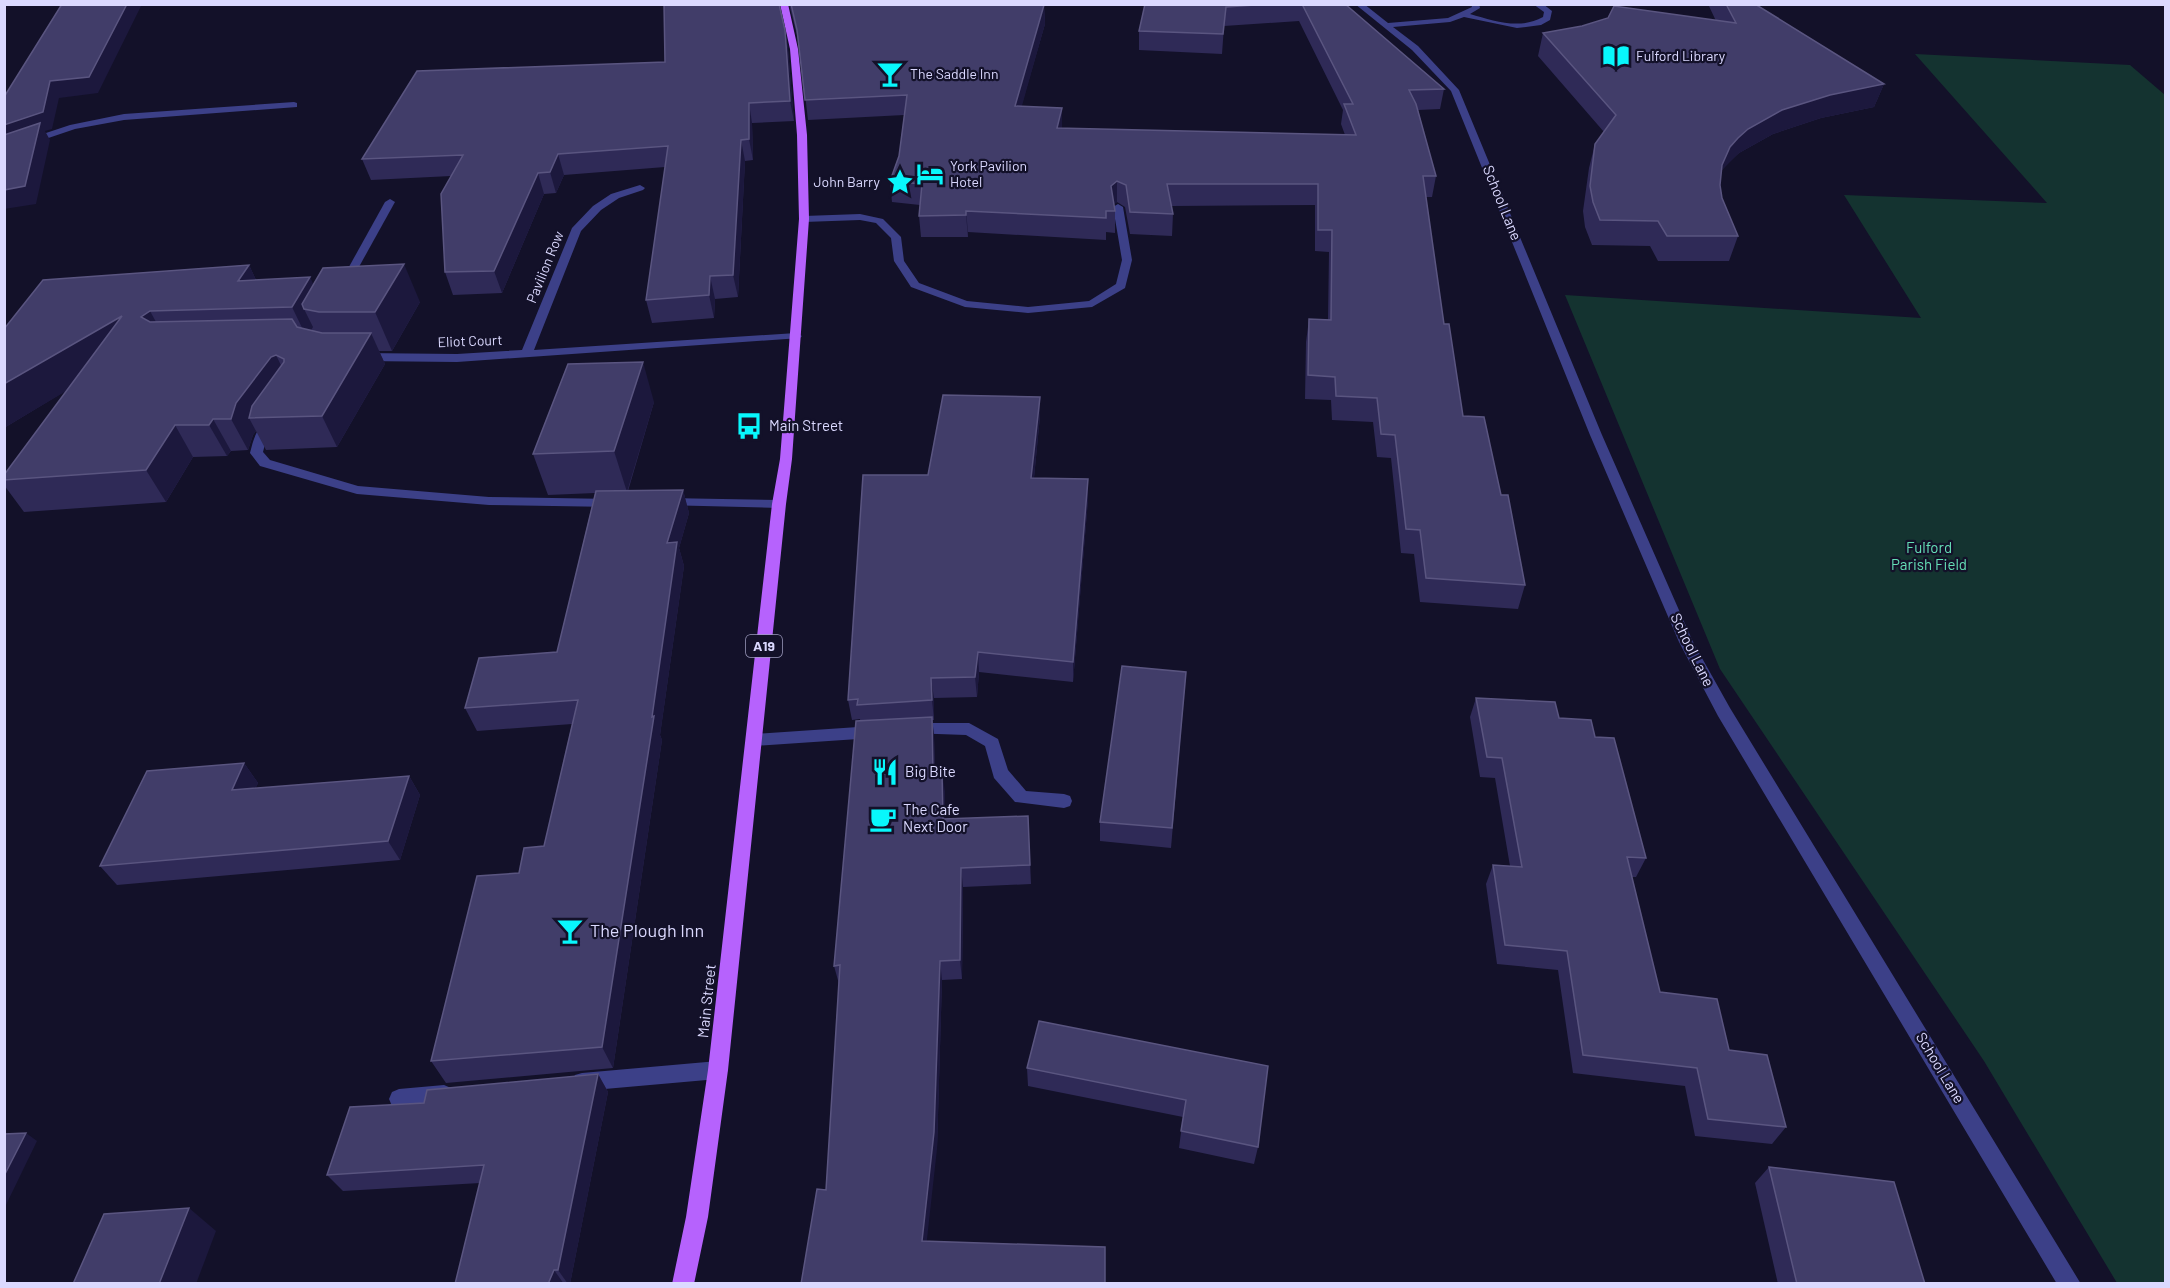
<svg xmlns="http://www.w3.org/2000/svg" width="2170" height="1288" viewBox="0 0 2170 1288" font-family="Barlow,sans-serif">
<rect width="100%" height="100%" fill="#131129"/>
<!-- green -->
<path fill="#143330" d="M1915,54L2130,65L2165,95V1283H2117L1984,1061L1720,669L1565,295L1921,318L1844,195L2047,203Z"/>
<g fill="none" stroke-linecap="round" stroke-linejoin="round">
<!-- minor -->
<g fill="#3c4088" fill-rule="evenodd">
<path d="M1355,4H1364L1388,23L1448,18L1472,7L1471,4H1479L1480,8L1470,14C1494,21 1520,30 1543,17L1544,12L1533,4H1543L1552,11L1550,20L1541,25L1517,28L1464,17L1450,22L1393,27L1418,46L1459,90L1602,435L1693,642L1730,708L2081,1284H2057L1718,716L1679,642L1590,435L1451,91L1412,50Z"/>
<path d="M294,102L297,103V107L124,120L75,129L4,153V147L70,125L124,114Z"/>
<path d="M640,185L645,188L643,190L619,198L601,210L581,231L534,350L796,333L802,336L800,338L457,362L362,361L356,357L362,353L457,354L522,350L572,228L593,206L611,194Z"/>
<path d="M390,199L395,202L350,283L345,286L341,285L340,283L385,202Z"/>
<path d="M1118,204L1123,207L1132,260L1125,288L1092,307L1028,313L965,307L911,287L894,261L891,238L876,223L860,220L804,222L799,219L804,216L860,214L883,219L901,237L904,261L919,283L967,301L1028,307L1089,301L1116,284L1122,260L1113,207Z"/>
<path d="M270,420L276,424L267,436L263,452L270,460L358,486L489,497L613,499L620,503L613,507L489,505L357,494L260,466L250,453C253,441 257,424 270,420Z"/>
<path d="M667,498L779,500L786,504L779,508L662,505L660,502Z"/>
<path d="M915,723H969L998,739L1008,770L1026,791L1064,794L1070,796L1072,801L1070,806L1064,808L1015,802L994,778L985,746L966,735L909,733L907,729L909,725Z"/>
<path d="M873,726L879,728L881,732L879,736L873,738L754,746L748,744L746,740L748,736L754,734Z"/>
<path d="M718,1061L725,1063L728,1070L725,1077L718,1079L582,1091L575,1089L572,1082L575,1075L582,1073Z"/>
<path d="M444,1085L451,1088L454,1095L451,1102C436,1108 407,1112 392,1106L389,1099L392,1092L399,1089Z"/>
</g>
<!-- major -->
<path fill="#b662fd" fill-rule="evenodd" d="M780,4H788L798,49L807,135L809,219L792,459L786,504L728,1070L708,1217L694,1284H672L686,1217L708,1070L772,504L780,459L799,219L797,135L790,49Z"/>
</g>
<!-- wall -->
<g fill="#2f2a57">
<path d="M789,4H1016L1044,5L1045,24L1021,107L1062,128L1345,135L1341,124L1343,110L1299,21L1224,26L1222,54L1139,50V31L1145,4H1345L1444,89L1440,109L1418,110L1436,176L1432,197H1426L1444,324L1463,416L1501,495L1525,585L1518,609L1420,602L1414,554L1401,553L1391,458L1377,457L1373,422L1332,420L1331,400L1305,399L1306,342L1309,319L1328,320L1329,252L1315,251V205L1171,206L1173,214L1172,236L1130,234L1125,207L1117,202L1114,204L1115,211V233L1106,232V240L968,232V237H921L919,216L920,205L892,202L890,181L899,156L904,115L808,120L799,43Z"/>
<path d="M1708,4H1726L1884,84L1874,107L1821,118L1773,134L1739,153L1729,162L1721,171L1720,185L1722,198L1738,236L1729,261H1658L1650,246L1592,245L1585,227L1583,211L1589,168L1595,144L1604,132L1538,56L1543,33L1582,26L1716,21Z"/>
<path d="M785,30L788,49L794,121L752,123L753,160L745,161L738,297L715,299L714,318L652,323L646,300L665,167L564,175L556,193L544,194L502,293L453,295L445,272L451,176L371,180L362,159L665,62Z"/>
<path d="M249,265L256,280L313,285L420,302L392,351H379L385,364L337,447L266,450L256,431L253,435L248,450L231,451L227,456L193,457L166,502L24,512L4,485V475L67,390L4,428V329Z"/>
<path d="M1040,397V416L1034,478L1088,479V499L1073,682L979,672L977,697L934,698V720H932L934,736L935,772L945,792V819L1028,816L1031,884L963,887L962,979L942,980L937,1149L801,1284L826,1190L839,984L834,966L860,721V719L852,720L848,700L928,475Z"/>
<path d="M654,402L628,491L683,490L689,513L679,548L684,566L660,735L662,740L613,1068L446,1083L431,1061L519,873L544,846L572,724L477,731L465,708L557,652L595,493L548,495L533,454Z"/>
<path d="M1186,672L1171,848L1100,841V822Z"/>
<path d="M1476,698L1559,718L1595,737L1646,858L1636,877H1632L1660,992L1729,1050L1786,1127L1772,1144L1695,1136L1685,1086L1573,1073L1558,970L1497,964L1486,884L1493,865L1510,866L1495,778L1480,777L1470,717Z"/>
<path d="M244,763L258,783L255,789L409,776L420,795L400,860L117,885L100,866Z"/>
<path d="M1268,1066L1258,1147L1254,1164L1179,1148L1183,1117L1028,1086L1027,1068Z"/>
<path d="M598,1074L608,1092L570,1284H455L480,1183L343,1191L327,1175L424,1103Z"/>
<path d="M1769,1167L1925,1284H1778L1755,1183Z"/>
</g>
<!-- shaded-wall -->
<g fill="#1c183d">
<path d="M127,4H142L98,93L59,98L52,129L45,131L50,140L36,204L4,209V125L50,81Z"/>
<path d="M1044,5L1045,24L1016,127L1015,106Z"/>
<path d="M785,30L788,49L794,121L790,101Z"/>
<path d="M1884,84L1874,107L1821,118L1773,134L1739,153L1721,171L1722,165L1730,147L1738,138L1748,129L1782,110L1830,95Z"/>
<path d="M749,103L752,123L753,160L749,139Z"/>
<path d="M1062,108V128H1057Z"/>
<path d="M741,140L745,161L738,297L733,275Z"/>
<path d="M558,154L564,175L556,193L550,172Z"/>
<path d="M538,173L544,194L502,293L494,271Z"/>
<path d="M1117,181V202L1111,207V186Z"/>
<path d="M966,211L968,232V237L966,215Z"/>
<path d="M404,264L420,302L392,351L375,312Z"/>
<path d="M249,265L263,295L238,281Z"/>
<path d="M710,276L715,299L714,318L709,295Z"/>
<path d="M310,277L324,307L304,309L313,327L307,338L292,307Z"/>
<path d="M150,311L167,342L141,317Z"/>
<path d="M122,316L140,347L4,428V384Z"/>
<path d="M371,333L385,364L337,447L322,416Z"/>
<path d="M276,355L291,386L249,418L256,431L253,435L248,450L231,419L236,403L271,357Z"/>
<path d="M643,362L654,402L627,492L614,451Z"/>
<path d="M1040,397V416L1032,497L1031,478Z"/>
<path d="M213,419L231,451L227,456L209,425Z"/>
<path d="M175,425L193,457L166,502L146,470Z"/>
<path d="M1088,479V499L1073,682V662Z"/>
<path d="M683,490L689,513L679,548L684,566L660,735L662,740L613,1068L602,1047L652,717L667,543Z"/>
<path d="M978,652L979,672L977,697L975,677Z"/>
<path d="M931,678L934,698V720L932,700Z"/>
<path d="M932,717L934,736L935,792L933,772Z"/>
<path d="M244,763L258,783L246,810L232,790Z"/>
<path d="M942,772L945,792V839L943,819Z"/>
<path d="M409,776L420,795L400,860L388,841Z"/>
<path d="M961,868L963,887L962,979L960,960Z"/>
<path d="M940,961L942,980L937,1149L925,1257L922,1241Z"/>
<path d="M598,1074L608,1092L570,1284H568L558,1270Z"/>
<path d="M26,1133L37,1141L4,1209V1176Z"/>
<path d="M189,1208L216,1231L196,1284H159Z"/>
<path d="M554,1270L564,1284H548Z"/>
</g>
<!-- building -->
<g fill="#413d69" stroke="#5a5580" stroke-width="1.5">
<path d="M62,4H127L89,77L50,81L43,112L4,125V97Z"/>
<path d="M664,4H779L785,30L790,101L749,103V139L741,140L733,275L710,276L709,295L646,300L668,146L558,154L550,172L538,173L494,271L445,272L441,194L463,155L362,159L417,71L665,62Z"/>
<path d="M791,4H1016L1044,5L1015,106L1062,108L1057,128L1356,135L1344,104H1353L1302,4H1345L1444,89L1409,90L1416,104L1436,176H1423L1444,324H1449L1463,416L1484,417L1501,495H1508L1525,585L1426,578L1420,530L1406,529L1395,435L1381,434L1377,398L1336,396L1335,377L1308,375L1309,319L1331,320L1332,230H1318V184H1167L1173,214L1130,212L1126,185L1117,181L1111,186L1115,211H1106V218L966,211V215L919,216L922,184L890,181L899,156L907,95L805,100L797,30Z"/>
<path d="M1145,4H1269L1226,7L1223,34L1139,31Z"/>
<path d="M1726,4H1755L1884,84L1830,95L1782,110L1748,129L1738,138L1730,147L1722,165L1720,185L1722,198L1738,236H1667L1658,221L1600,220L1593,202L1590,186L1595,144L1616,115L1543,33L1582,26L1608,18L1614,6L1736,23Z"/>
<path d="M40,123L25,186L4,190V135Z"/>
<path d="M404,264L375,312H319L304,309L302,304L323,268Z"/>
<path d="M249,265L238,281L310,277L292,307L150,311L141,317L150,322L292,319L297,327L322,333H371L322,416L249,418L252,406L284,362V359L276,355L271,357L236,403L231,419H213L209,425H175L146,470L4,480V475L122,316L4,384V329L43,280Z"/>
<path d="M643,362L614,451L533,454L568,364Z"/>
<path d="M943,395L1040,397L1031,478L1088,479L1073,662L978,652L975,677L931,678L932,700L857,705L858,699L848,700L863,475H928Z"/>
<path d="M683,490L667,543L677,542L652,717L654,716L602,1047L431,1061L477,876L519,873L524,848L544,846L578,700L465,708L479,658L557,652L596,491Z"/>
<path d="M1122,666L1186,672L1172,828L1100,822Z"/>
<path d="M1476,698L1555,702L1559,718L1591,720L1595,737L1614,738L1646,858L1627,857L1660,992L1717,999L1729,1050L1767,1055L1786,1127L1708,1119L1697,1068L1583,1055L1567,951L1505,945L1493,865L1522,867L1502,758L1487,757Z"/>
<path d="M932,717L933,772H942L943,819L1028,816L1030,865L961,868L960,960L940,961L934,1132L922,1241L1105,1247V1284H801L817,1189L826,1190L840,965L834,966L856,721Z"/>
<path d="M244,763L232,790L409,776L388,841L100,866L147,771Z"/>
<path d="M1039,1021L1268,1066L1258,1147L1181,1131L1186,1100L1027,1068Z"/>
<path d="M598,1074L558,1270H554L548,1284H455L484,1165L327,1175L350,1107L424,1103L427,1090Z"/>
<path d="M26,1133L4,1176V1134Z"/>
<path d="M1769,1167L1894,1182L1925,1284H1797Z"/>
<path d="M189,1208L159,1284H73L104,1214Z"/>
</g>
<!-- icons -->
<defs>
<symbol id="library-bare" viewBox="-9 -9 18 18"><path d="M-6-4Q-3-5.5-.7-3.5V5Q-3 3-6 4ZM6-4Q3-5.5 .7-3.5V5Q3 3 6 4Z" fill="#08f7fc" stroke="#131129" stroke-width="2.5" paint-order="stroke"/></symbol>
<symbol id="bar-bare" viewBox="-9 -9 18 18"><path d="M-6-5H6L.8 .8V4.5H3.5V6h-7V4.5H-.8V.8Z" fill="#08f7fc" stroke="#131129" stroke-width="2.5" paint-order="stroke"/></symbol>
<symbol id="hotel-bare" viewBox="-9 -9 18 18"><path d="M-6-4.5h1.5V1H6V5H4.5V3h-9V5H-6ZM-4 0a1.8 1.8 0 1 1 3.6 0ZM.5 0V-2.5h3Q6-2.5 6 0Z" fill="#08f7fc" stroke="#131129" stroke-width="2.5" paint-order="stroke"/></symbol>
<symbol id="sight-bare" viewBox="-9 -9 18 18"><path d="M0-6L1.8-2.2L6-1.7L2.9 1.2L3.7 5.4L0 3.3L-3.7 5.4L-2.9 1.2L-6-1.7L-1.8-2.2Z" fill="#08f7fc" stroke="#131129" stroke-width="2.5" paint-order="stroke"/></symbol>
<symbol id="bus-bare" viewBox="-9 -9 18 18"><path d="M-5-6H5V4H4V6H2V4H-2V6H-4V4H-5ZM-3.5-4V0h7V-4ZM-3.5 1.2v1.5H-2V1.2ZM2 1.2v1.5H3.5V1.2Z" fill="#08f7fc" stroke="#131129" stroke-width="2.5" paint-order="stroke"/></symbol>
<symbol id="restaurant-bare" viewBox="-9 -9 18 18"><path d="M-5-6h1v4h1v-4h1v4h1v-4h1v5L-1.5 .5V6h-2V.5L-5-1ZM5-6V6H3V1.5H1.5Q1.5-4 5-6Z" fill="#08f7fc" stroke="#131129" stroke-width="2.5" paint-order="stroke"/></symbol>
<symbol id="cafe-bare" viewBox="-9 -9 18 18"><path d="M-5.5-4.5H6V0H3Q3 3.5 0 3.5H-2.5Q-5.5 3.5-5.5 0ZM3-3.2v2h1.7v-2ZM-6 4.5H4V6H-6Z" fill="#08f7fc" stroke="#131129" stroke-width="2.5" paint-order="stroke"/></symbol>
</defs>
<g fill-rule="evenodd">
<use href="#library-bare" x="1597" y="37" width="38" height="38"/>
<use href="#bar-bare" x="871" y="55" width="38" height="38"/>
<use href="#hotel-bare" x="911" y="155" width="38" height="38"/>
<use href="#sight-bare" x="881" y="163" width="38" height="38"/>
<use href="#bus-bare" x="730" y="407" width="38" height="38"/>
<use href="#restaurant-bare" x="866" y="753" width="38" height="38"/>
<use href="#cafe-bare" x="864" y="800" width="38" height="38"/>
<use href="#bar-bare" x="551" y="912" width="38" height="38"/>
</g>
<g text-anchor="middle" stroke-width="4.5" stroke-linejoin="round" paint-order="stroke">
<!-- far-poi labels -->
<g font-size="14" fill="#dbd9ff" stroke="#131129" text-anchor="start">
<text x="1636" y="61">Fulford Library</text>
<text x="910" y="79">The Saddle Inn</text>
<text x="950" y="171">York Pavilion<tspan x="950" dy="16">Hotel</tspan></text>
<text x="880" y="187" text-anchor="end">John Barry</text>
</g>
<!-- far-street labels -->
<g font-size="14" fill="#dbd9ff" stroke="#131129">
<text transform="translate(545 267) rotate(-68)" y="5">Pavilion Row</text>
<text transform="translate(470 341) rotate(-2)" y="5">Eliot Court</text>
</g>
<!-- shield labels -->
<rect fill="#131129" stroke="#9f9dbf" stroke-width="1.5" x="746" y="635" width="36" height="22" rx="4.5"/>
<g font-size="14" font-weight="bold" fill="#dbd9ff">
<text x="764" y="651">A19</text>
</g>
<!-- street labels -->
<g font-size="15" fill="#dbd9ff" stroke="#131129">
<text transform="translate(1502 203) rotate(68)" y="5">School Lane</text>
<text transform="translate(1692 650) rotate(64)" y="5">School Lane</text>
<text transform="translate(707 1001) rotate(-84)" y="5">Main Street</text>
<text transform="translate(1940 1068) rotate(59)" y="5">School Lane</text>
</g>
<!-- poi labels -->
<g font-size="15" fill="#dbd9ff" stroke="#131129" text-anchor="start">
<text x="769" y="431">Main Street</text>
<text x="905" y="777">Big Bite</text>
<text x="903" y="815">The Cafe<tspan x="903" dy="17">Next Door</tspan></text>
</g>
<!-- park labels -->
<g font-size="15" fill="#65dfb7" stroke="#131129">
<text x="1929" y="553">Fulford<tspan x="1929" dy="17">Parish Field</tspan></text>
</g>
<!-- near-poi labels -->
<g font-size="18" fill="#dbd9ff" stroke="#131129" text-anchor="start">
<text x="590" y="937">The Plough Inn</text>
</g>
</g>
<!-- border -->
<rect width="2170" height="1288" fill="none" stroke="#dbd9ff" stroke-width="12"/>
</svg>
